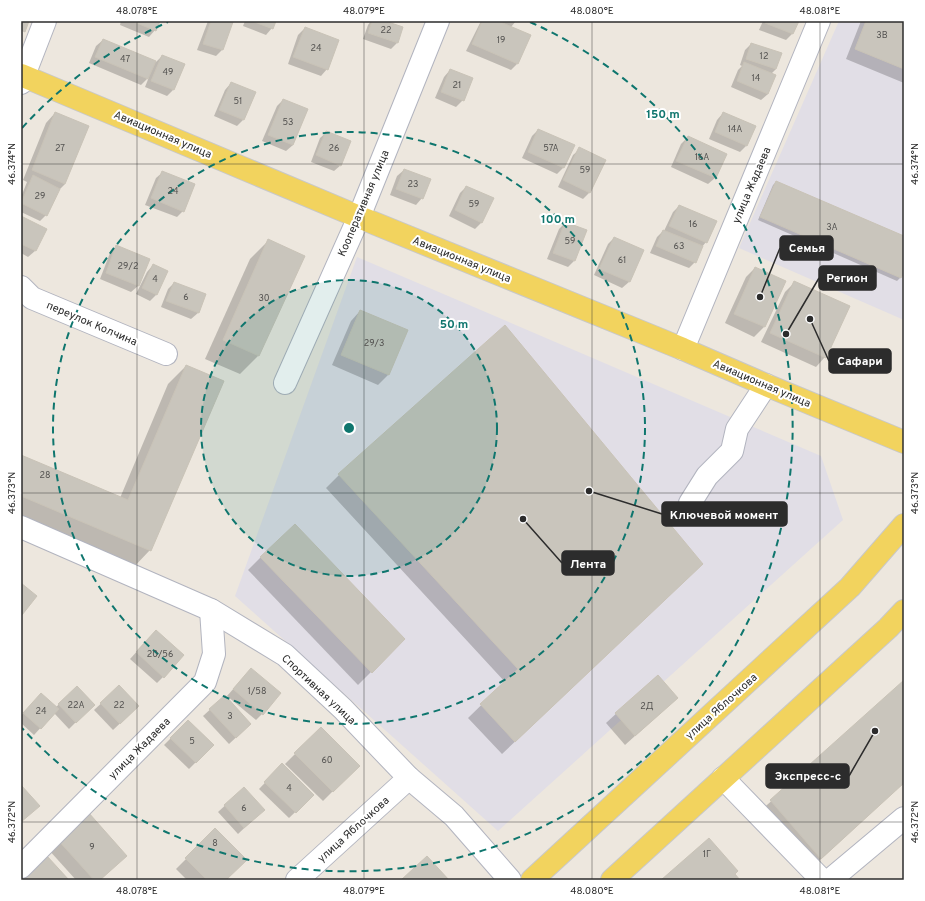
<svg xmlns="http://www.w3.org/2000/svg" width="925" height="901" viewBox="0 0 925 901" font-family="Overpass,sans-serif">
<rect width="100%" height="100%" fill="#ede7de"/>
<!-- industrial -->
<g fill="#e1dee6">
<path d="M839,21H904V320L739,248Z"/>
<path d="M357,257L821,456L843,520L498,831L235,596Z"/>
</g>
<!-- shadow -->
<g fill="#0003">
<path d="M121,21H159L155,30L149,37L120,25Z"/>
<path d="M208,21H228L232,22L222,50L216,56L197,50Z"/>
<path d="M245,21H275L272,28L266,35L243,26Z"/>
<path d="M371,21H382L397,43L391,49L363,39L368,25Z"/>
<path d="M481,21H516L511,27L529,35L517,64L511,70L466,51Z"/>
<path d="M763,21H797L792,34L786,40L759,30Z"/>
<path d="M861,21H904V83L846,59Z"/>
<path d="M305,28L327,69L321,76L288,64L298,35Z"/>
<path d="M103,40L156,62L162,56L184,65L173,90L167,96L145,87L149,77L141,85L89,63L96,46Z"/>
<path d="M751,44L776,69L771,74L768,94L761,100L731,87L738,70L742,66L740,65L745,50Z"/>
<path d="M450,70L463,100L456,107L435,98L444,77Z"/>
<path d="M231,83L243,120L237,126L214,116L225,90Z"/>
<path d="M283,100L307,110L293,145L286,151L262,141L277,106Z"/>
<path d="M55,113L65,184L58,191L46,215L40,221L21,212V197L27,182L23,180L46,123Z"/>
<path d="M723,113L746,146L740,152L709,139L717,120Z"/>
<path d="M538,130L564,167L557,174L522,158L532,136Z"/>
<path d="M327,132L341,165L334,171L311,162L320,138Z"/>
<path d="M688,137L725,155L715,178L708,184L671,167L681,144Z"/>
<path d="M580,149L605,161L589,193L583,199L558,187L573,155Z"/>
<path d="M404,170L422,198L416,205L390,195L397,176Z"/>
<path d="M163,172L183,211L177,217L145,205L156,178Z"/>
<path d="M776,182L904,237V269L900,278L897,281L758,220L773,185Z"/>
<path d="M466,187L482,222L475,229L449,216L460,193Z"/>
<path d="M679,206L706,242L702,247L695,262L689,268L650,253L657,237L663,231H664L673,212Z"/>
<path d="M21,217L46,230L35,251L28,257L21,253Z"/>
<path d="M565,223L586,231L574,261L568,267L547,259L559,229Z"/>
<path d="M614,238L643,251L629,282L622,288L594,275L608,244Z"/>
<path d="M269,240L303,256L258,356L240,374L205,359L250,259Z"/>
<path d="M117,247L148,259L138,286L131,292L100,279L110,253Z"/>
<path d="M153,265L157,294L150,301L136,294L147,272Z"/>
<path d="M755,268L785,281L764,327L754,337L725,323L746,277Z"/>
<path d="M174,283L205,294L198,313L191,319L161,307L168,289Z"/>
<path d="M794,283L825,357L816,367L761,342L785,292Z"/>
<path d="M360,311L407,331L388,375L378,385L332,365L351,321Z"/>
<path d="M186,366L150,550L132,569L21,521V456L120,498L168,384Z"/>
<path d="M339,475L689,576L502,754L468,718L505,682L326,488Z"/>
<path d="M261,557L404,639L358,685L248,570Z"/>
<path d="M150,637L163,677L157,683L130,659Z"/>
<path d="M251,669L262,714L256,720L227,696Z"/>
<path d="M657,676L677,698L625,745L606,723Z"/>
<path d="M904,681V782L808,871L757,814Z"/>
<path d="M119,687L131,713L113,730L94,710Z"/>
<path d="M77,688L93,705L69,729L54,713L34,735L21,723V716L35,701L56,707Z"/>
<path d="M225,696L244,730L229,744L203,716Z"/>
<path d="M188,721L213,745L189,769L164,745Z"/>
<path d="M321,728L358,766L323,801L285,764Z"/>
<path d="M282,765L313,795L289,818L259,789Z"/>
<path d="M244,788L257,816L238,834L218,812Z"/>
<path d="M215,830L225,880H187L176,869Z"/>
<path d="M58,840L99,880H76L48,849Z"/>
<path d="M25,877L67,880H22Z"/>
</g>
<!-- building -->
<g fill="#c9c5bc" stroke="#c9c3b7">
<path d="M21,21H29L25,32L21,30Z"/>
<path d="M132,21H160L156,31Z"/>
<path d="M211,21L233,22L223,50L203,44Z"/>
<path d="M252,21H276L273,29Z"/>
<path d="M372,21H385L403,27L398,43L368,33Z"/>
<path d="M482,21H498L531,35L518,64L472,44Z"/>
<path d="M766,21H799L793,34L765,23Z"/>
<path d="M866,21H904V69L855,49Z"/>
<path d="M305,27L339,40L328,70L293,57Z"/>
<path d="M103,39L156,61L148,79L95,57Z"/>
<path d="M751,43L782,53L776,69L746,59Z"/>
<path d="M162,55L185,64L174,90L151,81Z"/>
<path d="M744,62L776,75L768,94L737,81Z"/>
<path d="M450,69L473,78L464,101L441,92Z"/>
<path d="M231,82L256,92L244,120L219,110Z"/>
<path d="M283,99L308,109L293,145L268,135Z"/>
<path d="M55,112L89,126L65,184L32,170Z"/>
<path d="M723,112L756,126L747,146L715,132Z"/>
<path d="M538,129L575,145L564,168L528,152Z"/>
<path d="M326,131L351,141L341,166L316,155Z"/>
<path d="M688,136L727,154L716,178L676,161Z"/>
<path d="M579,147L606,160L590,193L563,180Z"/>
<path d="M404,169L431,179L423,199L396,189Z"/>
<path d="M162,171L195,184L184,212L151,198Z"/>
<path d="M33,175L60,189L47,216L21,203Z"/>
<path d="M776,181L904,236V272L901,278L760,217Z"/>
<path d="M466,186L494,198L482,223L455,210Z"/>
<path d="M679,205L717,221L707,243L669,226Z"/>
<path d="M21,216L47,229L36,251L21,244Z"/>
<path d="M565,222L587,230L575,261L553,253Z"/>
<path d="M663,230L703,246L696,263L656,246Z"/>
<path d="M614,237L644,250L630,282L599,269Z"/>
<path d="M268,239L305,256L259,356L223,340Z"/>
<path d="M116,245L150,259L139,286L106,273Z"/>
<path d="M153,264L168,271L157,295L142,288Z"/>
<path d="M755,267L786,281L765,327L734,314Z"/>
<path d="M794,281L850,306L826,358L770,333Z"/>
<path d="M174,282L206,294L199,313L166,301Z"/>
<path d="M360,310L408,330L389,375L341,355Z"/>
<path d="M505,325L703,564L515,742L480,704L518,669L338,474Z"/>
<path d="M186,365L224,381L151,551L21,496V455L128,500Z"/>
<path d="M295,524L405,639L372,673L260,557Z"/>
<path d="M21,583L37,596L22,615L21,614Z"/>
<path d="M156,630L184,655L164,678L136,652Z"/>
<path d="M251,668L281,693L263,715L233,689Z"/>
<path d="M658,675L678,698L635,736L615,713Z"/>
<path d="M904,680V783L821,859L770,800Z"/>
<path d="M119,685L139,706L120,724L100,703Z"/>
<path d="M77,686L95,705L76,723L58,704Z"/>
<path d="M41,693L59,709L41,729L23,713Z"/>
<path d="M225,695L251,724L236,738L209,709Z"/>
<path d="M188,720L214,745L196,763L170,738Z"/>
<path d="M321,727L360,766L333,792L294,753Z"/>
<path d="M282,763L314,795L296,813L264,782Z"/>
<path d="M21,785L40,806L21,822Z"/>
<path d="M244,787L265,810L244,828L224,805Z"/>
<path d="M88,812L127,856L100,880H94L57,839Z"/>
<path d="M215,828L247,860L226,880H207L185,858Z"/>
<path d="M709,838L738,871L735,874L740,880H661Z"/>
<path d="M47,856L69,880H28L25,876Z"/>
<path d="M427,856L449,880H401Z"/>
</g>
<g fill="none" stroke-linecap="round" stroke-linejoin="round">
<defs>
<g id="minor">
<path d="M21,83L45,21"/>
<path d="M21,287L32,298L166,354"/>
<path d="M683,349L819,21"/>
<path d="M285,383L359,217L438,21"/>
<path d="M690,503L707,476L732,451L737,429L766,385"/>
<path d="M21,527L211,610L285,655L343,709L409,778L454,816L510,880"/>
<path d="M723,778L822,880"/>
<path d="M21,867L205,682L214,654L211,610"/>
<path d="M297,880L409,778"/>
<path d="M830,880L904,818"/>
</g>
<g id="major">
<path d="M21,75L359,217L683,349L766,385L904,442"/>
<path d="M532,880L850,587L904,525"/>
<path d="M612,880L888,628L904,611"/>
</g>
</defs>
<!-- minor casing -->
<use href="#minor" stroke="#b2b4bf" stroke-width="24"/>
<!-- major casing -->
<use href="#major" stroke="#c8c8c8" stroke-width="24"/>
<!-- minor -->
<use href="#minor" stroke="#fff" stroke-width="22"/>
<!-- major -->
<use href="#major" stroke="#f2d35e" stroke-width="22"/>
</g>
<!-- ticks -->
<path fill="none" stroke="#2c2c2c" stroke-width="1" stroke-opacity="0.45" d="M137,21V880M364,21V880M592,21V880M820,21V880M21,164H904M21,493H904M21,822H904"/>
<!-- distance rings -->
<circle cx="349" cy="428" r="148" fill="#0f766e" fill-opacity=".12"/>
<g fill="none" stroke="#0f766e" stroke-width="2" stroke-dasharray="7 5">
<circle cx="349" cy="428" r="148"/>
<circle cx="349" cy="428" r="296"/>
<path d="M22 128A444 444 0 0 1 168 22M530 22A444 444 0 1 1 22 728"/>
</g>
<g text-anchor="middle" stroke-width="4" stroke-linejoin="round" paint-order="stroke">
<!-- number labels -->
<g font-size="9" fill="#535250">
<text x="386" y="33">22</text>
<text x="882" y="38">3В</text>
<text x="501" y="43">19</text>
<text x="316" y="51">24</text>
<text x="764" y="59">12</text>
<text x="125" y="62">47</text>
<text x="168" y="75">49</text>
<text x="756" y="81">14</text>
<text x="457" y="88">21</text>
<text x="238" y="104">51</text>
<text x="288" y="125">53</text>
<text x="735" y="132">14А</text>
<text x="60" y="151">27</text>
<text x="334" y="151">26</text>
<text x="551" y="151">57А</text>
<text x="702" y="160">16А</text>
<text x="585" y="173">59</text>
<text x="413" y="187">23</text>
<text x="173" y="194">24</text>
<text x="40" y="199">29</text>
<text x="474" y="207">59</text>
<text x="693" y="227">16</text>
<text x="832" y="230">3А</text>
<text x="570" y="244">59</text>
<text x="679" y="249">63</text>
<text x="622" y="263">61</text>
<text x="128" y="269">29/2</text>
<text x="155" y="282">4</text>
<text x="186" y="300">6</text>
<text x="264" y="301">30</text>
<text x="374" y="346">29/3</text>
<text x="45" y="478">28</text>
<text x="160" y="657">20/56</text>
<text x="257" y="694">1/58</text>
<text x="76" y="708">22А</text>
<text x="119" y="708">22</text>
<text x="647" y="709">2Д</text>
<text x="41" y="714">24</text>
<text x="230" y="719">3</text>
<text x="192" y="744">5</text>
<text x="327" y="763">60</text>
<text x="289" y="791">4</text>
<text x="244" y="811">6</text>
<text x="215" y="846">8</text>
<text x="92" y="850">9</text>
<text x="707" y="857">1Г</text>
</g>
<!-- street labels -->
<g font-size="11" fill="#2c2c2c" stroke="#fff">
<text transform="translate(163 134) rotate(23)" y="4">Авиационная улица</text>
<text transform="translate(751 185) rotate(-67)" y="4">улица Жадаева</text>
<text transform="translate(363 203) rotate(-67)" y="4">Кооперативная улица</text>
<text transform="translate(462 259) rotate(22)" y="4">Авиационная улица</text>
<text transform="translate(92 323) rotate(23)" y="4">переулок Колчина</text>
<text transform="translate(762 383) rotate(23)" y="4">Авиационная улица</text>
<text transform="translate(319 689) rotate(43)" y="4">Спортивная улица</text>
<text transform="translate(721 706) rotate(-42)" y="4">улица Яблочкова</text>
<text transform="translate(139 748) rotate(-45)" y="4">улица Жадаева</text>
<text transform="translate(353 829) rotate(-42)" y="4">улица Яблочкова</text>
</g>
</g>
<circle cx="349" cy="428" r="6" fill="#0f766e" stroke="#fff" stroke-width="2"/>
<g font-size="12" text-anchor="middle" font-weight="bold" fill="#0f766e" stroke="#fff" stroke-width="4" stroke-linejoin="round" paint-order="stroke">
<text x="663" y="118">150 m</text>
<text x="558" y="223">100 m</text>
<text x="454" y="328">50 m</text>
</g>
<!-- callouts -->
<path fill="none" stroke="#2c2c2c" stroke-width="1.5" d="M760 297L780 248M786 334L819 278M810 319L829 361M589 491L662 514M523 519L562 563M875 731L849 776"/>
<g fill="#2c2c2c" stroke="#fff" stroke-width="1.5">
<circle cx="760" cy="297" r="4"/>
<circle cx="786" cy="334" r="4"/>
<circle cx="810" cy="319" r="4"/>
<circle cx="589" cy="491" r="4"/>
<circle cx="523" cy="519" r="4"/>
<circle cx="875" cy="731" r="4"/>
</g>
<g fill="#2c2c2c" stroke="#2c2c2c" stroke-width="1.5">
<rect x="780" y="236" width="53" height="24" rx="4"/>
<rect x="819" y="266" width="57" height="24" rx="4"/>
<rect x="829" y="349" width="62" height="24" rx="4"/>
<rect x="662" y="502" width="125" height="24" rx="4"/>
<rect x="562" y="551" width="52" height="24" rx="4"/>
<rect x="766" y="764" width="83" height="24" rx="4"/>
</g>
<g font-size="12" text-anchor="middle" font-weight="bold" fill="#fff">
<text x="807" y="252">Семья</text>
<text x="847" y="282">Регион</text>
<text x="860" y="365">Сафари</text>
<text x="724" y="519">Ключевой момент</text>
<text x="588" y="568">Лента</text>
<text x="808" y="780">Экспресс-с</text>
</g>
<!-- border -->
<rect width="925" height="901" fill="none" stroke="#ffffff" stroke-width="44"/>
<rect x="22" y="22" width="881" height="857" fill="none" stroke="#2c2c2c" stroke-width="1.5"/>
<g font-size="10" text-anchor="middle" fill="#2c2c2c">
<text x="137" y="14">48.078°E</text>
<text x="364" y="14">48.079°E</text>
<text x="592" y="14">48.080°E</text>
<text x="820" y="14">48.081°E</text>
<text transform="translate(11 164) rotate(-90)" y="4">46.374°N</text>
<text transform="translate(914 164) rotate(-90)" y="4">46.374°N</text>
<text transform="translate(11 493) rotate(-90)" y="4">46.373°N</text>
<text transform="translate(914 493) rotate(-90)" y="4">46.373°N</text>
<text transform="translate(11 822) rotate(-90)" y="4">46.372°N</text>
<text transform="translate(914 822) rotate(-90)" y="4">46.372°N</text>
<text x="137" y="894">48.078°E</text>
<text x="364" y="894">48.079°E</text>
<text x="592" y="894">48.080°E</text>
<text x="820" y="894">48.081°E</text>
</g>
</svg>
